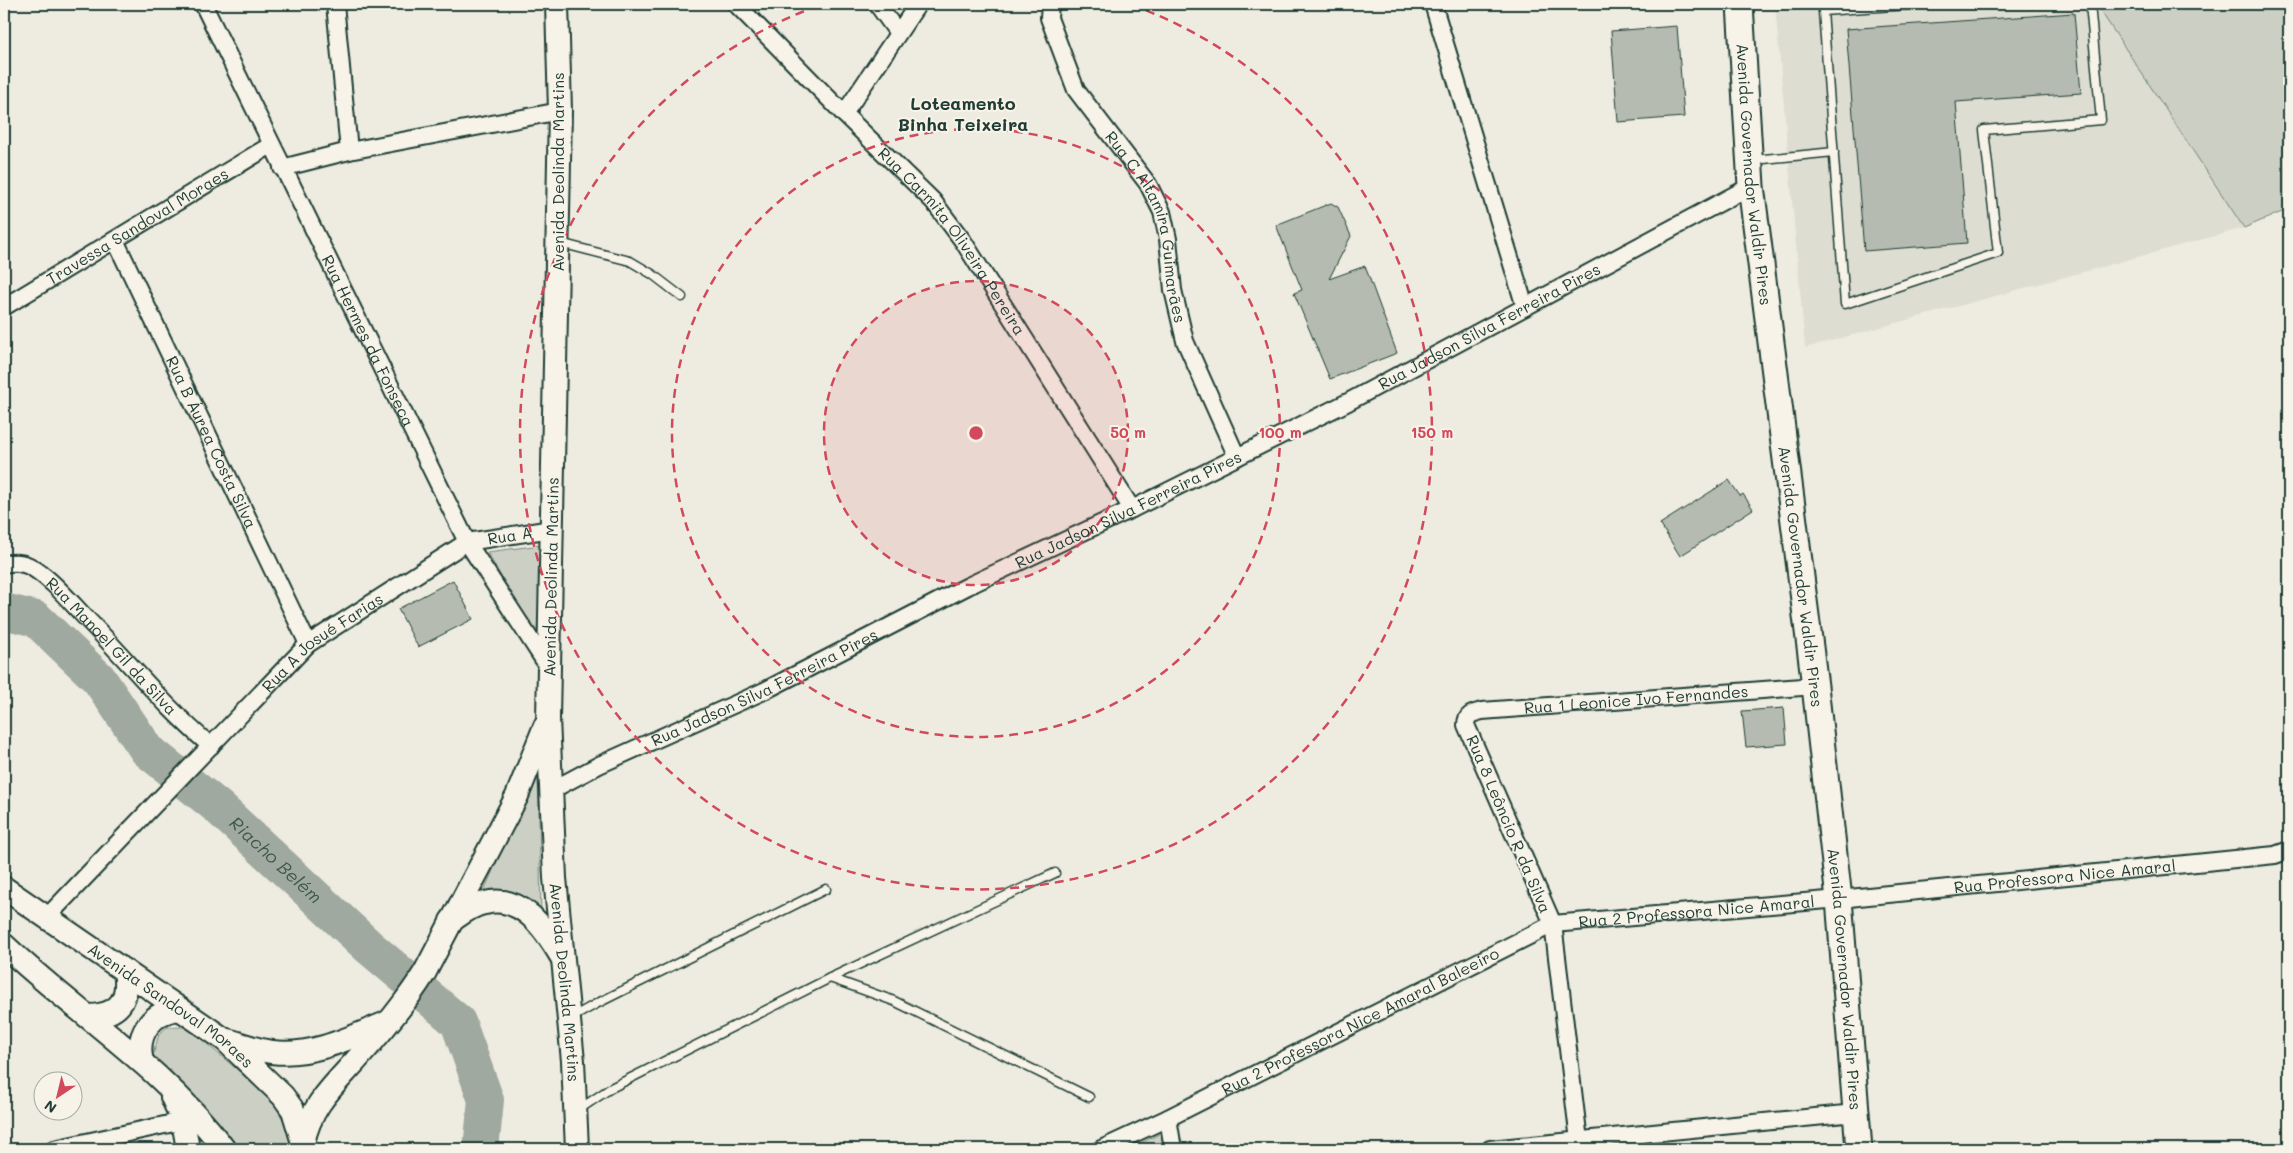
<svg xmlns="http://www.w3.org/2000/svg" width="2293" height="1153" viewBox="0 0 2293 1153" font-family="Mali,sans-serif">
<rect width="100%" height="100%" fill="#eeece1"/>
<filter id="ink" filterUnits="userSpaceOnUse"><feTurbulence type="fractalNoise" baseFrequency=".02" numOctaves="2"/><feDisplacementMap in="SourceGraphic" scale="10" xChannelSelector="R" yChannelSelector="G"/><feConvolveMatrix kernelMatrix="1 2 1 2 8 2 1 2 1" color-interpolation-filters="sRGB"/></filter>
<g filter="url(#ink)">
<!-- built -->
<path fill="#ddddd2" d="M1775,4H2101L2244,228L1805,348Z"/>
<!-- green -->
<g fill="#cccfc4" stroke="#76867c">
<path d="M2096,4H2289V209L2244,228Z"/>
<path d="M541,545V647L487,552Z"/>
<path d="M538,769L541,912L482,895Z"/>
<path d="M167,1027H187L254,1084L276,1107L296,1143L297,1149H235L153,1055L159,1034Z"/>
<path d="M1178,1125L1182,1149H1128Z"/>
</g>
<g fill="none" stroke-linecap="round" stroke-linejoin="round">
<!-- river -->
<path stroke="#9fa99f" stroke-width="36" id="s1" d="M4,611L36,619L99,679L147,750L218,807L369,947L458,1022L486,1100L481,1149"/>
</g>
<!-- building -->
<g fill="#b5bbb0" stroke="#1f3d34">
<path d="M2074,13L2081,93L1956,102L1967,243L1864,251L1846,29Z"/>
<path d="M1677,26L1684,117L1618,122L1611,31Z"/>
<path d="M1331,203L1338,207L1351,236L1329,279L1365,266L1397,353L1330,379L1294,293L1302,290L1276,225Z"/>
<path d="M1729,480L1740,496L1743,494L1753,509L1680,556L1660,524Z"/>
<path d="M453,580L473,619L418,647L398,609Z"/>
<path d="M1784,708L1787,744L1746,747L1742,711Z"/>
</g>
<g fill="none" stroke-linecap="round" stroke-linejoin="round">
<defs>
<g id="service">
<path d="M1922,4L1823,11L1845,304L1998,253L1984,130L2101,120L2090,4"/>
<path d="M1754,160L1834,152"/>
<path d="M560,243L630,261L652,274L682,297"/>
<path d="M830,978L894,1001L1089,1097"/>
<path d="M571,1018L596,1004L826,889"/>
<path d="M578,1110L611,1088L830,978L1055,873"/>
</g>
<g id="minor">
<path id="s2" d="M203,4L467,542L549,668"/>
<path d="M335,4L349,151"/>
<path id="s3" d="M736,4L844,114L933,201L963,241L1132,509"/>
<path d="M877,4L898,33"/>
<path id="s4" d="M1050,4L1049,18L1076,90L1148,184L1162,212L1168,239L1173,290L1185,341L1237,457"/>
<path d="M1433,4L1525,307"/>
<path d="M844,114L918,4"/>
<path d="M282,168L349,151L560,111"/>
<path id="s5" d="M115,240L308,644"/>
<path id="s6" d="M4,307L271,145"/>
<path id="s7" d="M4,564C15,562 23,562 33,568C52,580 68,599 83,615C126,658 164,707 211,746"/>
<path id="s8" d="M552,790L599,765L764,691L968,586L1132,509L1348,402L1751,186"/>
<path id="s9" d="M47,917L308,644L467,542L552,529"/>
<path d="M1168,1118L1173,1149"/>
<path d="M54,1149L183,1121"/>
<path id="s10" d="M1101,1149L1168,1118L1553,924L1839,899L2275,855L2289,850"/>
<path d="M1490,1149L1855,1113"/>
<path id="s11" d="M1580,1149L1553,924L1466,725C1466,714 1474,713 1482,711L1815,686"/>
</g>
<g id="secondary">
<path id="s12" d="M557,4L560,111L548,718L555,878L573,1061L577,1149"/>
<path id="s13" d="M4,888L225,1040L283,1096L293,1110L303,1143"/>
<path d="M451,921C461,914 472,905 485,903C522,894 545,929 561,956"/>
<path d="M4,945C77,1014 164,1068 224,1149"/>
<path d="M87,1016C118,1016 130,1001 125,971"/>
<path d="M227,1040C242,1044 257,1050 272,1052C311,1057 350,1038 386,1023"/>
<path d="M142,1062C135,1034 152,1011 180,1009"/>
<path d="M172,1097L183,1121L188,1149"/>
<path d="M303,1143C311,1104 334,1086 359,1057C383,1030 406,1003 425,972L517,796L545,726"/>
</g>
<g id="primary">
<path id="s14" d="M1740,4L1751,186L1815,686L1839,899L1859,1149"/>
</g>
</defs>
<!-- service casing -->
<use href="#service" stroke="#1f3d34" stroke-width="11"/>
<!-- minor casing -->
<use href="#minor" stroke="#1f3d34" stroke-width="20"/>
<!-- secondary casing -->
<use href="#secondary" stroke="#1f3d34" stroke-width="26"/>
<!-- primary casing -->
<use href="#primary" stroke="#1f3d34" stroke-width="29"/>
<!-- service -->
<use href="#service" stroke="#f7f3e8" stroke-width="8"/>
<!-- minor -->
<use href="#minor" stroke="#f7f3e8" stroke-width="16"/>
<!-- secondary -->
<use href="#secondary" stroke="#f7f3e8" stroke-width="22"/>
<!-- primary -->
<use href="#primary" stroke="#f7f3e8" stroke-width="25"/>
</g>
</g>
<!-- distance rings -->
<circle cx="976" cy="433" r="152" fill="#d1495b" fill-opacity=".12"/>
<g fill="none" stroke="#d1495b" stroke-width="2.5" stroke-dasharray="9 6">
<circle cx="976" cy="433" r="152"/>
<circle cx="976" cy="433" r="304"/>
<path d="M1132 5A456 456 0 1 1 820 5"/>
</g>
<g text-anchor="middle" stroke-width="4" stroke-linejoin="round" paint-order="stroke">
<!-- street labels -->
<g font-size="16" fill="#1f3d34" stroke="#f7f3e8">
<text transform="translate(558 172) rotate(-90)" y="6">Avenida Deolinda Martins</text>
<text dy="6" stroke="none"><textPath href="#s14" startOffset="171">Avenida Governador Waldir Pires</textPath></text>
<text dy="6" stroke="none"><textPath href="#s6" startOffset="156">Travessa Sandoval Moraes</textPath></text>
<text dy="6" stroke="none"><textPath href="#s4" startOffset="249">Rua C Altamira Guimarães</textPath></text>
<text dy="6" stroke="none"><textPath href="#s3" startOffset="322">Rua Carmita Oliveira Pereira</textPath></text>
<text dy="6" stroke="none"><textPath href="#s8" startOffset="1046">Rua Jadson Silva Ferreira Pires</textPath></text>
<text dy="6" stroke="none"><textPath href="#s2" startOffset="375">Rua Hermes da Fonseca</textPath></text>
<text dy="6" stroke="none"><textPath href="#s5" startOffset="224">Rua B Áurea Costa Silva</textPath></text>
<text dy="6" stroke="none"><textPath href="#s8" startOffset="641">Rua Jadson Silva Ferreira Pires</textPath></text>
<text dy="6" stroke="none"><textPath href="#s9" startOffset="610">Rua A</textPath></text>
<text dy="6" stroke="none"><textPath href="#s14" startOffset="576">Avenida Governador Waldir Pires</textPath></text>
<text transform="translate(551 577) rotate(-89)" y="6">Avenida Deolinda Martins</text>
<text dy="6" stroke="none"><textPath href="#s9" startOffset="390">Rua A Josué Farias</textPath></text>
<text dy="6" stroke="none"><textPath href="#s7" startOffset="141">Rua Manoel Gil da Silva</textPath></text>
<text dy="6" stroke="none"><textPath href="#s8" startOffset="236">Rua Jadson Silva Ferreira Pires</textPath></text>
<text dy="6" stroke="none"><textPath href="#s11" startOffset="622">Rua 1 Leonice Ivo Fernandes</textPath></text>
<text transform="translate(1509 824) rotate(67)" y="6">Rua 8 Leôncio R da Silva</text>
<text dy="6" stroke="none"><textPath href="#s10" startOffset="1019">Rua Professora Nice Amaral</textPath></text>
<text dy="6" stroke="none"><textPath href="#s10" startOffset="649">Rua 2 Professora Nice Amaral</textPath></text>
<text dy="6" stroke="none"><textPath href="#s14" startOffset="981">Avenida Governador Waldir Pires</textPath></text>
<text dy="6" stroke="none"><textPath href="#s12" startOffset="979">Avenida Deolinda Martins</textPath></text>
<text dy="6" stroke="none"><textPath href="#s13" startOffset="204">Avenida Sandoval Moraes</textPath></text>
<text dy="6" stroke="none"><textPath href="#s10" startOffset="289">Rua 2 Professora Nice Amaral Baleeiro</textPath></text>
</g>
<!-- neighbourhood labels -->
<g font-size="18" font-weight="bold" fill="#1f3d34" stroke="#f7f3e8">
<text x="963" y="110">Loteamento<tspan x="963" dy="21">Binha Teixeira</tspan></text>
</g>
<!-- water labels -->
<g font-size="18" font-style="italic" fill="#3f584f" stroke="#f7f3e8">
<text dy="6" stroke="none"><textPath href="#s1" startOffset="375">Riacho Belém</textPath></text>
</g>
</g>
<circle cx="976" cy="433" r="8" fill="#d1495b" stroke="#f7f3e8" stroke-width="2.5"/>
<g font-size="15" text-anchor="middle" font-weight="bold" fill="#d1495b" stroke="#f7f3e8" stroke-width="4" stroke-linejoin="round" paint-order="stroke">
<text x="1128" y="438">50 m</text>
<text x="1280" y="438">100 m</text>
<text x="1432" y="438">150 m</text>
</g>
<!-- margin -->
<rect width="2293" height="1153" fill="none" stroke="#f7f3e8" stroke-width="20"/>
<rect x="10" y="10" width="2273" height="1133" fill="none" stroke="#1f3d34" stroke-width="2" filter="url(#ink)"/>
<!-- north arrow -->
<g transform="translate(58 1096) rotate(215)"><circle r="24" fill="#f7f3e8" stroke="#a1aaa0"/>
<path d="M0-4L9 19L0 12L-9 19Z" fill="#d1495b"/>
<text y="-8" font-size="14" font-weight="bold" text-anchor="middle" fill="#1f3d34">N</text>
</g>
</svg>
